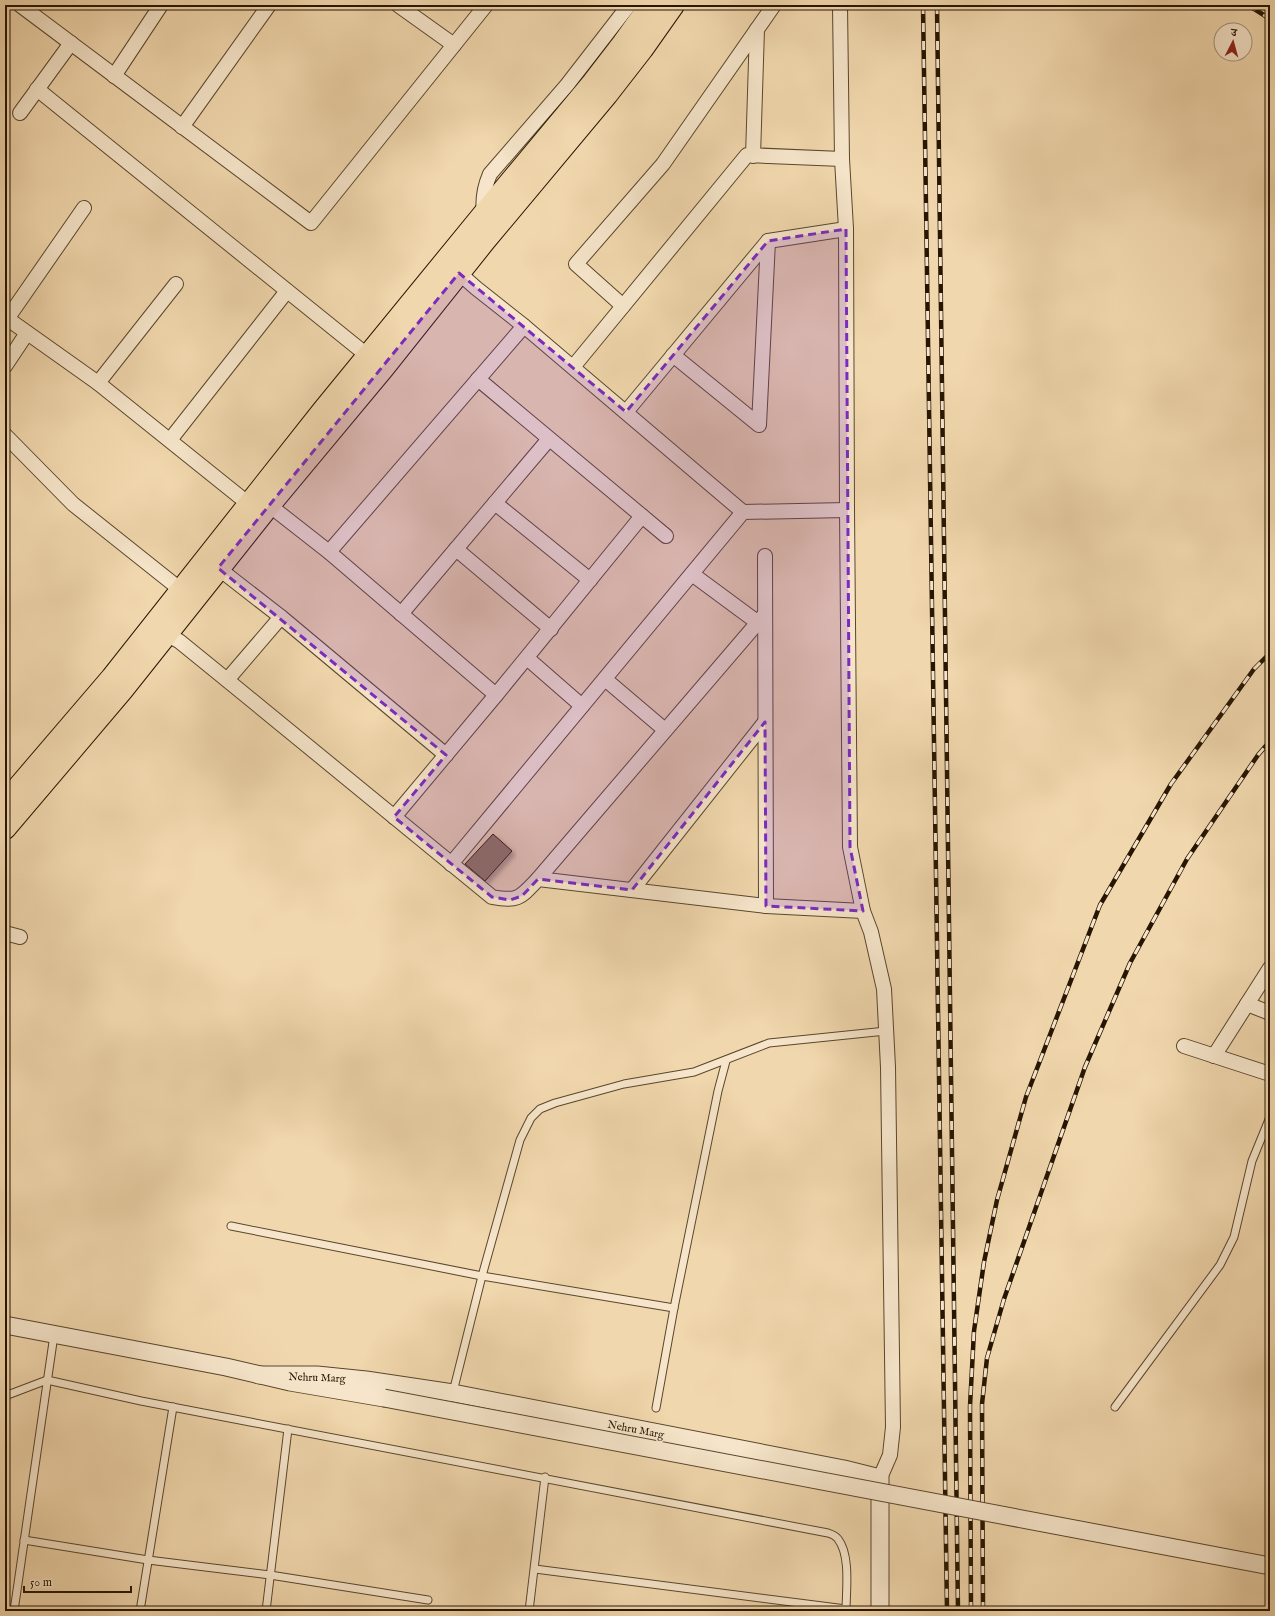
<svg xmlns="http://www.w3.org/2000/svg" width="1275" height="1616" viewBox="0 0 1275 1616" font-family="'IM FELL English','Noto Serif Devanagari',serif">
<defs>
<filter id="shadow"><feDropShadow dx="3.5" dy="3.5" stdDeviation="2" flood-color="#0004"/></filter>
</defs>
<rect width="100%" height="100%" fill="#f1d7ad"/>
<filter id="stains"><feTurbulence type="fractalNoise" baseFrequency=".005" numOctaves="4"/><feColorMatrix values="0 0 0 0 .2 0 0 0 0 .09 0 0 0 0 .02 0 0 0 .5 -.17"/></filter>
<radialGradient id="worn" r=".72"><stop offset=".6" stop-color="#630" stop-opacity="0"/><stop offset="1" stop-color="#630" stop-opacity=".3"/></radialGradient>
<!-- building -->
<path fill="#907a5a" stroke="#271501" filter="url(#shadow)" d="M493,834L512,851L485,881L465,864Z"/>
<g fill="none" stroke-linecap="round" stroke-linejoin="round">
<defs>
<g id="service">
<path d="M231,1226L482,1276L674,1308"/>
<path d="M453,1392L482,1276L520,1140L531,1118L540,1109L555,1103L624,1084L694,1072L769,1043L886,1031"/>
<path d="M5,1396L47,1380L141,1401L828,1533C831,1534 836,1536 838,1539C851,1556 846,1591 846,1611"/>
<path d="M1115,1407L1220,1265L1234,1237L1252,1161L1270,1117"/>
<path d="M656,1408L674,1308L718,1091L726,1061"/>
<path d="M24,1540L148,1560L270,1575L428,1600"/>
<path d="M535,1569L846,1609"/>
<path d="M14,1611L54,1335"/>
<path d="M140,1611L173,1407"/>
<path d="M266,1611L288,1429"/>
<path d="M529,1611L545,1477"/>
</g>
<g id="minor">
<path d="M20,5L311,223L486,5"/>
<path d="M398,5L454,45"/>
<path d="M840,5L842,159L846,229L847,510L850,847L863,911L871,932L884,989L888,1067L893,1427L890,1455L880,1478"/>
<path d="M114,76L161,5"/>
<path d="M37,89L368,356"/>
<path d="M20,113L71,43"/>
<path d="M182,127L269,5"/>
<path d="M753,156L757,29"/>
<path d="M484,214C482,199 484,188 490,174L567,85L629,5"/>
<path d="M459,273L476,288L524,326L743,512"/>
<path d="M623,306L576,264L663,164L774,5"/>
<path d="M5,317L98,383L255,509"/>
<path d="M7,319L84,208"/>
<path d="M673,355L759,425L768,241"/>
<path d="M5,366L27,333"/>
<path d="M573,367L747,155L842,159"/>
<path d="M478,379L666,536"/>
<path d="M98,383L176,284"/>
<path d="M626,412L768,241L846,229"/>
<path d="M5,435L73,504L181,590"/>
<path d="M170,440L287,291"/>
<path d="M495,503L590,580"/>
<path d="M269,505L329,552L496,695"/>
<path d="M456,549L551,629"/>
<path d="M329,552L524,326"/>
<path d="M765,556L766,906"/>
<path d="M218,568L281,617L446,755"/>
<path d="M692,574L757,622"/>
<path d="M401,614L549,439"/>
<path d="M165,634L179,641L227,680L492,897C518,902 520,898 538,879L766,906L863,911"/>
<path d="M527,658L582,706"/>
<path d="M605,679L665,730"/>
<path d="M227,680L281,617"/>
<path d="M394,817L496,695L642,516"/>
<path d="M451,864L743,512L847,510"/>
<path d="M538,879L765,614"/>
<path d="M632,890L765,722"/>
<path d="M5,933L20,937"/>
<path d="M1247,1004L1270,1013"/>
<path d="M1184,1046L1270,1074"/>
<path d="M1214,1056L1270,968"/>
</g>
<g id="tertiary">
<path d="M5,1325L226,1367L290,1382L384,1398"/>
<path d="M259,1375H317L366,1380L453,1393L844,1469L880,1478V1611"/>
</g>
<g id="primary">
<path d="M5,803L112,678L323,411L484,214L593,83L623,44L651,5"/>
<path d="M5,828L122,690L269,505L383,368L485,240L607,94L642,49L673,5"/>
</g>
</defs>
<!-- service casing -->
<use href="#service" stroke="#5a462c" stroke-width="9"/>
<!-- minor casing -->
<use href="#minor" stroke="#5a462c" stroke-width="16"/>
<!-- tertiary casing -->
<use href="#tertiary" stroke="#5a462c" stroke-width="19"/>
<!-- primary casing -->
<use href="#primary" stroke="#271501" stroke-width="24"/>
<!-- service -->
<use href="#service" stroke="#f6e5ca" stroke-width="7"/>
<!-- minor -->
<use href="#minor" stroke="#f6e5ca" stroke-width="14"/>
<!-- tertiary -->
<use href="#tertiary" stroke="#f6e5ca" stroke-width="17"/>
<!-- primary -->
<use href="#primary" stroke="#f1d7ad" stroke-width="22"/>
<defs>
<g id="rail">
<path d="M923,5L947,1611"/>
<path d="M937,5L958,1611"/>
<path d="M1248,5L1270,19"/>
<path d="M971,1611L970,1406L974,1331L984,1262L997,1200L1026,1097L1100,905L1171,784L1254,669L1270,653"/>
<path d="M983,1611L982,1404L987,1358L1004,1299L1085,1067L1130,963L1187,859L1258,755L1270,741"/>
</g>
</defs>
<!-- rail casing -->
<use href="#rail" stroke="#271501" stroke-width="4.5"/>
<!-- rail -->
<use href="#rail" stroke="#f6e5ca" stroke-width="3" stroke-dasharray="9" stroke-linecap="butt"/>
<defs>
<path id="tertiary-bridge" d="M384,1398L1270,1566"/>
</defs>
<!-- tertiary-bridge casing -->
<use href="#tertiary-bridge" stroke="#5a462c" stroke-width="19" stroke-linecap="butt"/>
<!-- tertiary-bridge -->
<use href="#tertiary-bridge" stroke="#f6e5ca" stroke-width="17"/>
</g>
<!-- marked area -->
<path fill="#7b2cbf" fill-opacity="0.2" stroke="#7b2cbf" stroke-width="3" stroke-dasharray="8 5" stroke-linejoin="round" d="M846,229L850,847L863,911L766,906L765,722L632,890L538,879L522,896L510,900L492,897L394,817L446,755L218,568L459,273L626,412L768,241Z"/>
<g text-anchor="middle" stroke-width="3" stroke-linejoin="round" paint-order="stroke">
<!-- street labels -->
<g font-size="11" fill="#271501" stroke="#f6e5ca">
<text transform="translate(317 1377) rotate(2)" y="4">Nehru Marg</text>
<text transform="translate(636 1429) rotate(11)" y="4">Nehru Marg</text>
</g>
</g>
<!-- margin -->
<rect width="1275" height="1616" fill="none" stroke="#f1d7ad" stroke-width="20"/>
<rect x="6" y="6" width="1263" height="1604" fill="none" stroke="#271501" stroke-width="2"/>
<rect x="10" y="10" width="1255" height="1596" fill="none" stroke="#271501"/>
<!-- north arrow -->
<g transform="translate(1233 42) rotate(6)"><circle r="19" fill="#f6e5ca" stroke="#a3927a"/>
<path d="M0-3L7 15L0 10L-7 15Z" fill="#8f2418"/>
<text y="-6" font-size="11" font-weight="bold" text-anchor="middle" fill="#271501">उ</text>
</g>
<!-- scale -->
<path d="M24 1586v6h107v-6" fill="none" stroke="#271501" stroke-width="2"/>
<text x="30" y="1586" font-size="12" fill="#271501" stroke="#f6e5ca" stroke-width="3" paint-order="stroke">50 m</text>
<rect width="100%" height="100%" filter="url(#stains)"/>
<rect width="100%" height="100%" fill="url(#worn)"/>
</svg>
